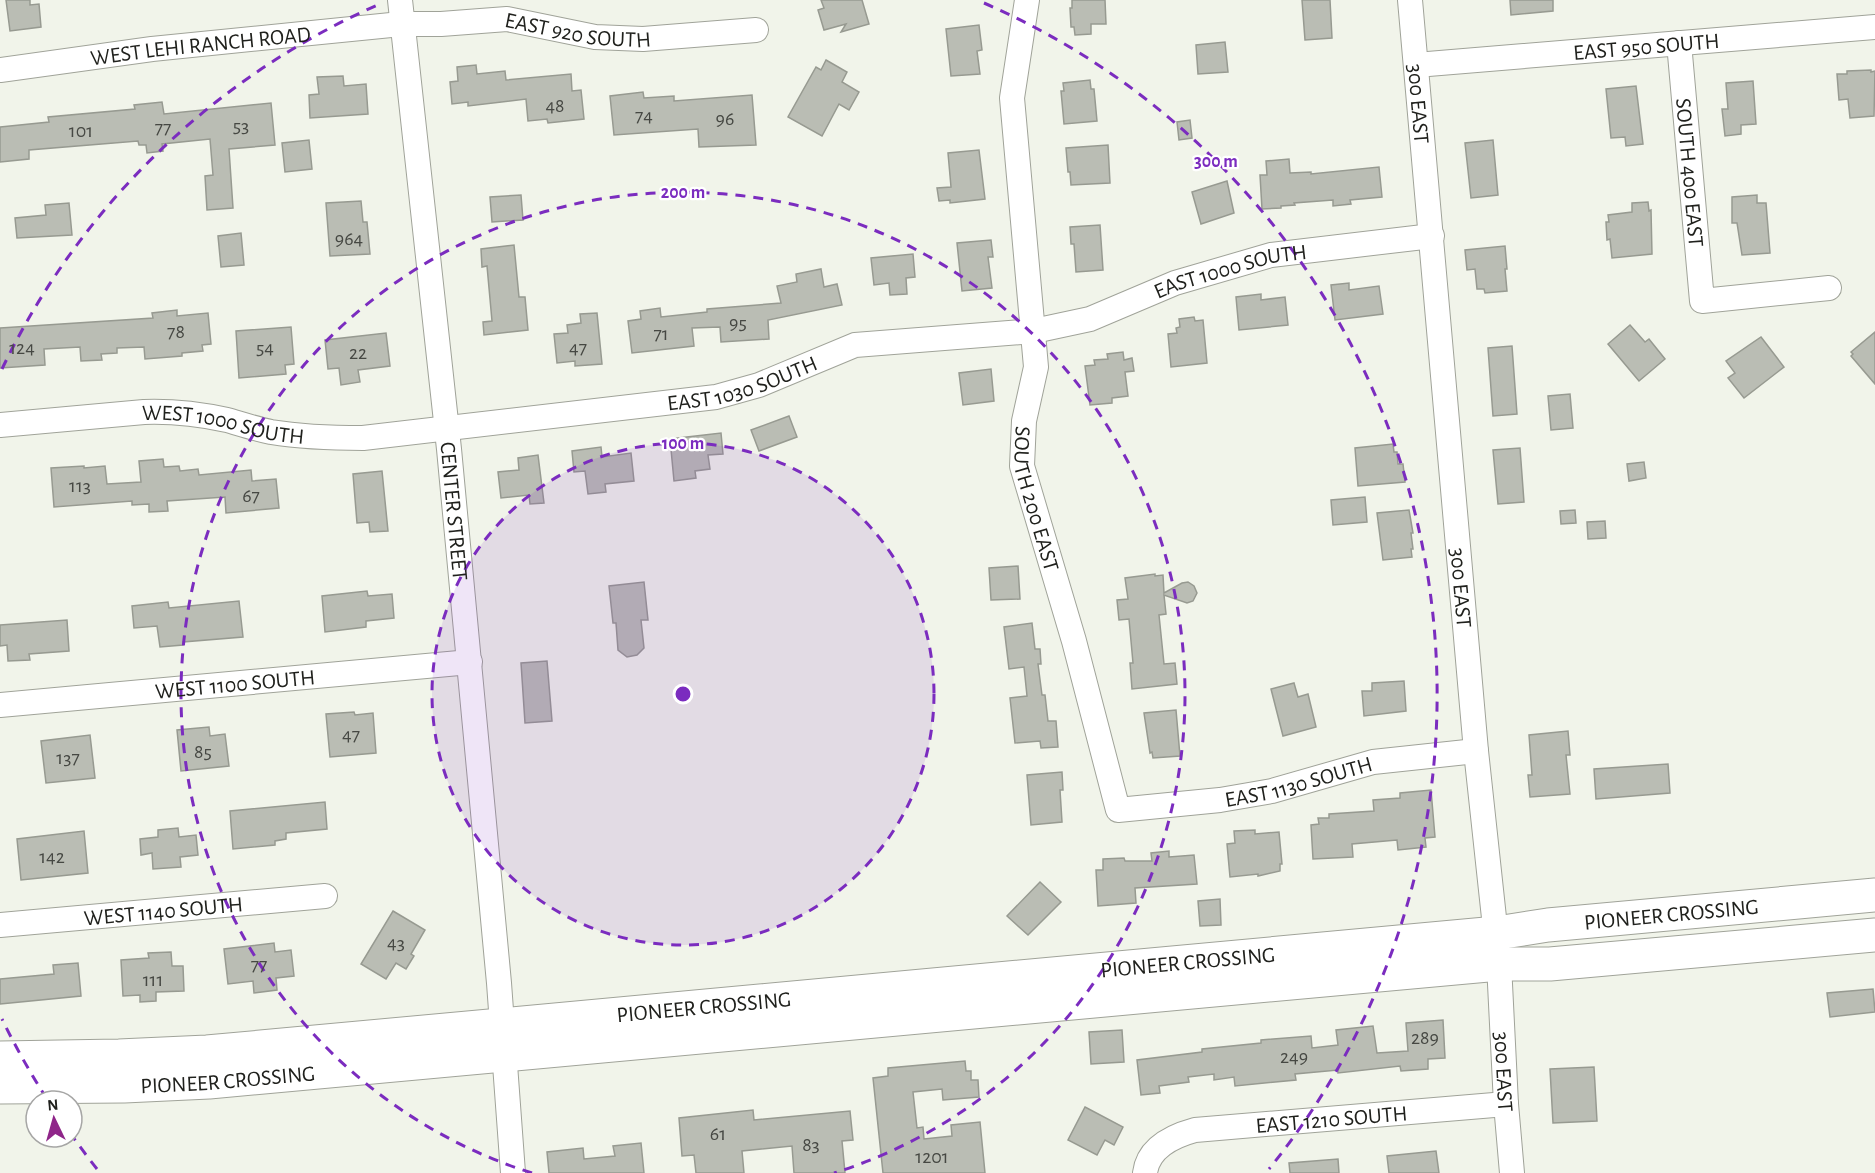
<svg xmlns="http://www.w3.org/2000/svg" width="1875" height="1173" viewBox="0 0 1875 1173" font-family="'Alegreya Sans',sans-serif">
<rect width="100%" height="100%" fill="#f1f4ea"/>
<!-- building -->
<g fill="#babdb4" stroke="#979a91" stroke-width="1.5">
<path d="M6,0H30V5L39,4L41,27L10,31Z"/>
<path d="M821,0H862L869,24L841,32L846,24L824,30L818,10L824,8Z"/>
<path d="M1072,0H1105L1106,24H1091V34L1075,35L1074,27H1071L1070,8H1072Z"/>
<path d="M1302,0H1330L1332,38L1305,40Z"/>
<path d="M1510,0H1553V11L1511,15Z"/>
<path d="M979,25L982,50L977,51L980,74L951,76L946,29Z"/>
<path d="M1225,42L1228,72L1198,74L1196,45Z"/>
<path d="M826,60L847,72L842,82L859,92L849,110L839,104L822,136L788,117L816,67L821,70Z"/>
<path d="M476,65L477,74L505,71L506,80L571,74L572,91L581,90L584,119L548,123L547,119L528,121L526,99L468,106V102L452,104L450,82L458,81L457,67Z"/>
<path d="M1871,70V72L1875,71L1874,116L1850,118L1848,99L1839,100L1837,74H1847V71Z"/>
<path d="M343,76L344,86L366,84L368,114L310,118L309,95L319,94L317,77Z"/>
<path d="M1090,80L1091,89H1094L1097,121L1064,124L1061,91H1064L1063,83Z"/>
<path d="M1753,81L1756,124L1741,125V134L1725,136L1722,109H1728L1726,83Z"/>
<path d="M1636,86L1643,144L1626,146L1625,137L1611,138L1606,89Z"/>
<path d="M643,92L644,98L674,96V101L752,95L756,145L699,147L698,129L614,135L610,96Z"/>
<path d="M162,102L164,114L271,103L275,145L229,149L233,208L207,210L205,176L213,175L210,139L162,144L163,151L147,153L146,145H139L138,141L29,150V159L0,162V127L49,122L48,117L135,109L134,105Z"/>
<path d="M1190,120L1192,138L1179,140L1177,122Z"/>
<path d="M309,140L312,169L285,172L282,143Z"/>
<path d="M1493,140L1498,195L1471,198L1465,143Z"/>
<path d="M1108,145L1110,183L1071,185L1070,172H1068L1066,148Z"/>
<path d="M979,150L985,199L950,203V200L939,201L937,188L951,187L948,153Z"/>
<path d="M1289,159L1290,173L1311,172V174L1379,167L1382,197L1350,200L1351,204L1333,206V200L1294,203L1295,205L1281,206V208L1262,209L1260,175H1267L1266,161Z"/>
<path d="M1227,181L1234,213L1201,224L1192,192Z"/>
<path d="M521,195L523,220L492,222L490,197Z"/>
<path d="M1757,195V203H1766L1770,253L1742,255L1737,223H1732V197Z"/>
<path d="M361,201L363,222H367L370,254L330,256L326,203Z"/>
<path d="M1648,202L1649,211L1651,210L1652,254L1612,258L1610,239L1607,240L1606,222H1609L1608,215L1632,212V203Z"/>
<path d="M69,203L72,235L17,238L15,218L46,215L45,205Z"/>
<path d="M1100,225L1103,270L1076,272L1074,244H1071L1070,227Z"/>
<path d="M241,233L244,265L221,267L218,236Z"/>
<path d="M991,240L993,257H988L992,288L962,291L957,243Z"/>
<path d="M514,245L519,297H525L528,330L484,335L483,322L492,321L487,266L482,267L481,249Z"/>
<path d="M1505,246L1507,269H1505L1507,291L1485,293L1484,289H1477L1475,269L1467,270L1465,250Z"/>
<path d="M913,254L915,277L906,278L907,294L890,295L889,283L874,285L871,258Z"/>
<path d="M821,269L824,287L837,284L842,305L768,320L769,339L721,342L720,327L692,328L694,346L632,353L628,321L641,319L640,311L660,308L661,317L707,312V309L781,303L777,286L797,282L796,274Z"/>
<path d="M1349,283V290L1379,286L1383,314L1335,320L1331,285Z"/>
<path d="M1261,294V300L1285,297L1288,325L1239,330L1236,297Z"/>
<path d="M177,310V316L208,313L211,344L202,345L203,351L182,353V356L145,359L144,347L117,348V353L101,354L102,360L81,361L80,347L44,349L45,365L0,368V328L153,318L152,313Z"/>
<path d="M597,313L602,364L575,366V361L557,363L554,334L568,333L567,325L581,323L580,314Z"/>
<path d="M1194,317L1195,321L1203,320L1207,363L1171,367L1168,334L1177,333L1176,328L1180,327L1179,319Z"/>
<path d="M1630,325L1645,342L1649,339L1665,359L1639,381L1608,344Z"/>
<path d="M291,327L294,364L285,365L286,374L239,378L236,331Z"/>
<path d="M1875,332V384L1851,356L1853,354L1851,352Z"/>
<path d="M386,333L390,366L358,370L360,382L341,385L339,368L328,369L325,340Z"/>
<path d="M1761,337L1784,367L1744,398L1728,378L1735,373L1726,361Z"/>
<path d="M1512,346L1517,414L1493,416L1488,348Z"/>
<path d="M1123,352L1124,360L1132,358L1134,371L1125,372L1128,396L1112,398V403L1090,405L1085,366L1095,365L1094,360L1108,359L1107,354Z"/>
<path d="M991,369L994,401L963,405L959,373Z"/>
<path d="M1570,394L1573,428L1551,430L1548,396Z"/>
<path d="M789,416L797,437L759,451L751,430Z"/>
<path d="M721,433L723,454L708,455L710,469L695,471L696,478L674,481L670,439Z"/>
<path d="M1393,444L1394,452H1397L1398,464H1403L1405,482L1358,486L1355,448Z"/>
<path d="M601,447L602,457L631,453L634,481L605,484L606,492L588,494L585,471L574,472L572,451Z"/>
<path d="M1520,448L1524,502L1498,504L1493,450Z"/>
<path d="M538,455L544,503L530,504L529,495L501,498L498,472L519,470L518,458Z"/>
<path d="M163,459L164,467L179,466L180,471L198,469L199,475L251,470L252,481L276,479L279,508L226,513L225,497L167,501L168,511L149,512V504L132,505V501L54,507L51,468L84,466V468L105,466L107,484L141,482L139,461Z"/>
<path d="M1644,462L1646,478L1629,481L1627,464Z"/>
<path d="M382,471L388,531L370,532L369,522L357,523L353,474Z"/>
<path d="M1365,497L1367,522L1333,525L1331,500Z"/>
<path d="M1409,510L1413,533H1411L1413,549H1411L1412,557L1383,560L1377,513Z"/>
<path d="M1575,510L1576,523L1561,524L1560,511Z"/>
<path d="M1605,521L1606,538L1588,539L1587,522Z"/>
<path d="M1018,566L1020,599L991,600L989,568Z"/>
<path d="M1155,574V576L1163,575L1164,593L1182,583L1188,582L1194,586L1197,593L1193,601L1187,603L1164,595L1166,614L1159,615L1164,664L1175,663L1177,684L1132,689L1130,663H1133L1129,619L1119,620L1117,600L1128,599L1125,578Z"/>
<path d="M644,582L648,620H641L644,648L637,655L627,657L618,650L616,623H613L609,586Z"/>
<path d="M367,591L368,596L392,594L394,618L366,621V627L325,632L322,596Z"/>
<path d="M239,601L243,637L183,642V645L160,647L157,626L134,628L132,606L168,602L169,608Z"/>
<path d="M67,620L69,651L29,654L30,660L8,661L7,645L0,646V625Z"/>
<path d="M1032,623L1035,649H1040L1041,664H1038L1042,695H1045L1048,721H1056L1058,747L1041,748L1040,741L1015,743L1010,698L1027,696L1024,667L1009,669L1004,627Z"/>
<path d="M547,661L552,721L525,723L521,663Z"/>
<path d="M1404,681L1406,711L1364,716L1362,691H1372V683Z"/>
<path d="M1294,683L1298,697L1308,694L1316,727L1283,736L1271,689Z"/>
<path d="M1176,710L1180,756L1153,758L1152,752L1150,753L1144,713Z"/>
<path d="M354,712L355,715L373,713L376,753L330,757L326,714Z"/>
<path d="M209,727L210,736L225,734L229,766L181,771L177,730Z"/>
<path d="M1568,731L1570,755H1566L1570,794L1530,797L1528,775H1532L1529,735Z"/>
<path d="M90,735L95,778L46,783L41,741Z"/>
<path d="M1668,764L1670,793L1596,799L1594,769Z"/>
<path d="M1062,772L1063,790H1060L1062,822L1031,825L1027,775Z"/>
<path d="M1431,790L1435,837L1425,838L1426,847L1398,850L1397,840L1352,844L1353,857L1313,859L1311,825L1319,824L1318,818H1329V814L1374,811L1373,800L1400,798V793Z"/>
<path d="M325,802L327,829L286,833V839L275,841V845L233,849L230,811Z"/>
<path d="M178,828L179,837L196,835L198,855L180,857L181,867L153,869L152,853L141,855L140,839L158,837V830Z"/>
<path d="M1255,830V834L1279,832L1282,864H1280V871L1258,876V874L1230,877L1227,844L1235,843L1234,831Z"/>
<path d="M84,831L88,873L21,880L17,839Z"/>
<path d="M1169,851V857L1194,855L1197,884L1135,888L1136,903L1098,906L1096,870H1103V859L1124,858L1125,861H1152L1151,853Z"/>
<path d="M1040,882L1061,902L1028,935L1007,916Z"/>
<path d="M1220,899L1221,925L1200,926L1198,901Z"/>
<path d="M393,911L425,930L411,954L414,956L406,969L396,963L386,979L361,964Z"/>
<path d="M274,943L275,952L291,950L294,976L276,978L277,990L254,993L253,981L228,984L224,949Z"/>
<path d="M171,952L172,966H183L184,991L156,992V1001L140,1002V995L123,996L121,960L149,958L148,953Z"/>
<path d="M78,963L81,996L0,1004V979L54,974L53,965Z"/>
<path d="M1873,989L1875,1012L1830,1017L1827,993Z"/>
<path d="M1443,1020L1445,1058L1428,1059V1069L1401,1071L1400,1066L1338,1073V1070L1295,1074L1296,1080L1235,1086L1234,1077L1214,1080V1074L1188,1077L1189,1082L1159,1086L1160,1093L1141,1095L1137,1060L1202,1052V1049L1261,1043V1040L1311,1036L1312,1048L1338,1045L1336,1030L1373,1026L1377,1053L1408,1051L1406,1023Z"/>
<path d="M1122,1030L1124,1062L1091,1064L1089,1032Z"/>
<path d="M965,1061L966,1071H971V1080H978L979,1097L943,1100L942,1089L913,1092L917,1128L923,1127L924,1139L952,1136L951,1125L980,1122L985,1173H883L873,1078L888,1076V1068Z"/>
<path d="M1594,1067L1597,1121L1553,1123L1550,1069Z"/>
<path d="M1085,1107L1123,1127L1114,1145L1105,1140L1097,1155L1068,1140Z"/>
<path d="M753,1110L754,1120L850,1111L853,1140L842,1141L845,1173H794L792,1146L742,1151L744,1173H696L694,1155L682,1156L679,1118Z"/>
<path d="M641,1143L644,1173H549L547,1152L583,1148L584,1159L615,1156L613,1146Z"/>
<path d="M1436,1151L1439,1173H1389L1387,1156Z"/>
<path d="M1338,1159L1339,1173H1290L1289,1163Z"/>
</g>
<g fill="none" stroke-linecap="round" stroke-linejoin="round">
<defs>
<g id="minor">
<path id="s1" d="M400,0L449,449L499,983L513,1173"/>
<path id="s2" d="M1027,0L1012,98L1036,367L1024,421L1022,466L1074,641L1118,810L1220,800L1272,791L1373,762L1476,751"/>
<path id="s3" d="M1410,0L1476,751L1499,964L1506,1104L1512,1173"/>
<path id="s4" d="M1679,43L1702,301L1829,288"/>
<path id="s5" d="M1416,65L1875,27"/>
<path id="s6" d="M0,70L152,49L401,24H441L507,19L595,37L643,39L756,30"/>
<path id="s7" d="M0,425L144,412C172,411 199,414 227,420C241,424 256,429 271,432C302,437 332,438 363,438L716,397L759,385L855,345L1034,331L1090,319L1175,283L1271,255L1432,236"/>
<path id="s8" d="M0,705L470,662"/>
<path id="s9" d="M0,925L325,896"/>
<path id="s10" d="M1145,1173C1148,1148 1173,1136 1195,1130L1506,1104"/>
</g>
<g id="highway">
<path id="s11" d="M0,1058L119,1056L207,1052L1497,933L1548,925L1875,895"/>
<path id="s12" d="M0,1087L124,1086L209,1082L1499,964H1550L1875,935"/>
</g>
</defs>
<!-- minor casing -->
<use href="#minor" stroke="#a0a399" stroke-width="26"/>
<!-- highway casing -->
<use href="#highway" stroke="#a0a399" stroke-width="35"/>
<!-- minor -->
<use href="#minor" stroke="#fff" stroke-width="24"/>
<!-- highway -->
<use href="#highway" stroke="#fff" stroke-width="33"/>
</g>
<!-- distance rings -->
<circle cx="683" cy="694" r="251" fill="#7b2cbf" fill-opacity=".12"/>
<g fill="none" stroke="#7b2cbf" stroke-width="3" stroke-dasharray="10 8">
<circle cx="683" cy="694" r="251"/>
<path d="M532 1173A502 502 0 1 1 834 1173"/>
<path d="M97 1169A754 754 0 0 1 73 1137M47 1099A754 754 0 0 1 2 1019M2 369A754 754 0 0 1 382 3M984 3A754 754 0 0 1 1269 1169"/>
</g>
<g text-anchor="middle" stroke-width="4.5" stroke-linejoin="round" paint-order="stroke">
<!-- number labels -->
<g font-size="20" fill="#464843">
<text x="555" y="112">48</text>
<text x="644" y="122">74</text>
<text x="725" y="125">96</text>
<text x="241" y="132">53</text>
<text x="163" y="134">77</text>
<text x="81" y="137">101</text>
<text x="349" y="245">964</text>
<text x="738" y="329">95</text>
<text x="176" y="338">78</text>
<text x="661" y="340">71</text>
<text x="22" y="354">124</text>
<text x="265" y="354">54</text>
<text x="578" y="354">47</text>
<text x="358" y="359">22</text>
<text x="80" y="492">113</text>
<text x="251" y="502">67</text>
<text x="351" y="741">47</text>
<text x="203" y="758">85</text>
<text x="68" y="764">137</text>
<text x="52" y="863">142</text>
<text x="396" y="949">43</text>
<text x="259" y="971">77</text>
<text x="153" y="986">111</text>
<text x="1425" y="1044">289</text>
<text x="1294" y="1063">249</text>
<text x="718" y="1140">61</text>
<text x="811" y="1151">83</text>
<text x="932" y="1163">1201</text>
</g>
<!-- street labels -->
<g font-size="22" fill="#20211d" stroke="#fff">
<text dy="8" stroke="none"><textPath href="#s6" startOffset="582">EAST 920 SOUTH</textPath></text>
<text dy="8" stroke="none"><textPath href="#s6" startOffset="202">WEST LEHI RANCH ROAD</textPath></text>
<text dy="8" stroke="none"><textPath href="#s5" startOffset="231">EAST 950 SOUTH</textPath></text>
<text dy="8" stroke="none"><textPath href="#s3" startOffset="104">300 EAST</textPath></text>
<text dy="8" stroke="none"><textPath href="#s4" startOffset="130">SOUTH 400 EAST</textPath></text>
<text dy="8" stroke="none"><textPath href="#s7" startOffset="1256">EAST 1000 SOUTH</textPath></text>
<text dy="8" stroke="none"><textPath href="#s7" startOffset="750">EAST 1030 SOUTH</textPath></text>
<text dy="8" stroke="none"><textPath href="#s7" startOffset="225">WEST 1000 SOUTH</textPath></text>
<text dy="8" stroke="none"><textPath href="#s2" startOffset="504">SOUTH 200 EAST</textPath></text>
<text dy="8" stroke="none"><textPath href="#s1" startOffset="514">CENTER STREET</textPath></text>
<text dy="8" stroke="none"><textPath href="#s3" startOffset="590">300 EAST</textPath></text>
<text dy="8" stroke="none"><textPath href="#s8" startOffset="236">WEST 1100 SOUTH</textPath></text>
<text dy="8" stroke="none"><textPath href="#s2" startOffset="1010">EAST 1130 SOUTH</textPath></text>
<text dy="8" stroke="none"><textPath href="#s9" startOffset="164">WEST 1140 SOUTH</textPath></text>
<text dy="8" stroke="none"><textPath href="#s11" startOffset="1678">PIONEER CROSSING</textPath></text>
<text dy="8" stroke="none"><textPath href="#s11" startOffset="1192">PIONEER CROSSING</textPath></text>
<text dy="8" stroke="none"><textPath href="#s11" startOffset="706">PIONEER CROSSING</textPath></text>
<text dy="8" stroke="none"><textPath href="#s3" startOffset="1076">300 EAST</textPath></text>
<text dy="8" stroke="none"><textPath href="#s12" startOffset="228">PIONEER CROSSING</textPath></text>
<text dy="8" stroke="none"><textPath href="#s10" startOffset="207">EAST 1210 SOUTH</textPath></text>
</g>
</g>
<circle cx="683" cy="694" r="9" fill="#7b2cbf" stroke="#fff" stroke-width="3"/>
<g font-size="18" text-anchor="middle" font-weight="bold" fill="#7b2cbf" stroke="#fff" stroke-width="4.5" stroke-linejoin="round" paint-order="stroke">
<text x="1216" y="167">300 m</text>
<text x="683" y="198">200 m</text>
<text x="683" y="449">100 m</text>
</g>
<!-- north arrow -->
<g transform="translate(54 1119) rotate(355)"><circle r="28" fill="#ffffff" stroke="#a6a6a5" stroke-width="1.5"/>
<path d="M0-4.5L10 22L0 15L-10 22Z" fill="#8f2589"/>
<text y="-9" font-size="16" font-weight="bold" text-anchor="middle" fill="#20211d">N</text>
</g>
</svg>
